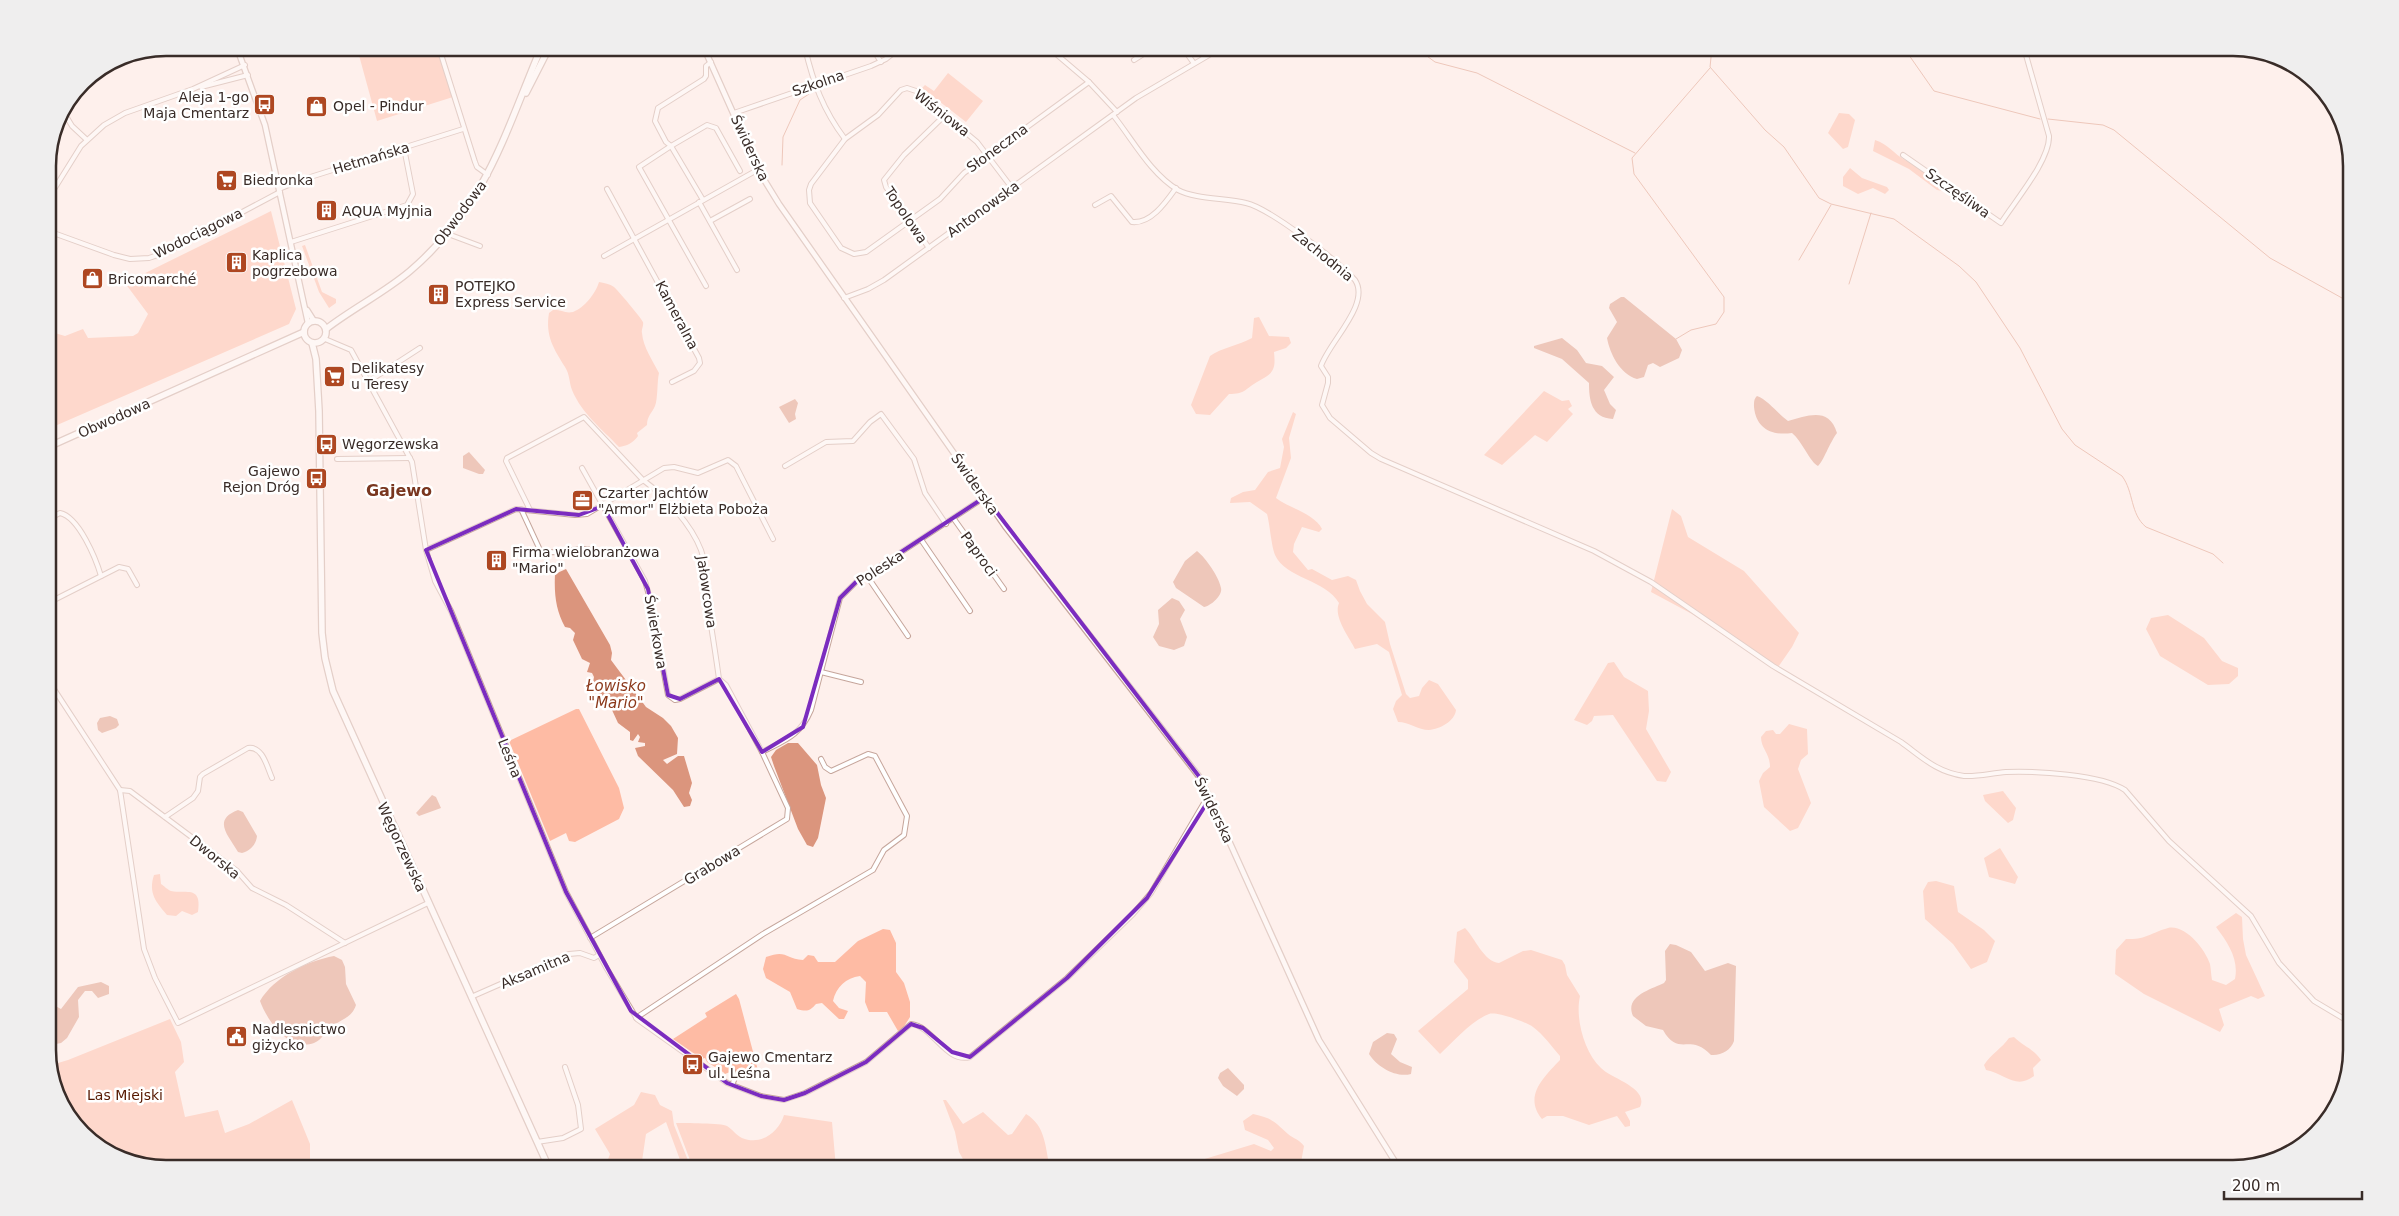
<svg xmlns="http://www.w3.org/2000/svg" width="2399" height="1216" viewBox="0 0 2399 1216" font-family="'DejaVu Sans',sans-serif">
<rect width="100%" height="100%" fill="#fef0ec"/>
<!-- green -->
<g fill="#febba4">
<path d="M357,48H437L453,97L377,121Z"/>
<path d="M948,73L983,101L966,122L922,88L925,85L934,91Z"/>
<path d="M1839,113L1849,114L1855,120L1848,147L1843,149L1828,133Z"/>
<path d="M1875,140C1888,144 1894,154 1905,160C1920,169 1938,172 1951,185L1948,192L1937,190L1909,169L1873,151Z"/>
<path d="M1850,168L1862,178L1887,187L1889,190L1885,194L1873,188L1858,194L1843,186V177Z"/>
<path d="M271,211L296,309L289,324L48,429V331L65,336L83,329L88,338L133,336L138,333L148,314L125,283Z"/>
<path d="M305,245L322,292L336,299V303L329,308L319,292L302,246Z"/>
<path d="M599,282C604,283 610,284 614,287C617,289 642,319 643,322C644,325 641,330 642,333C643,347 653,361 659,373C657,381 658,399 655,406C652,413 647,416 647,425L637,433L638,436C633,443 627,446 619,447C602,429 582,414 572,390C569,382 570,375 565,367C554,349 545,336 549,313L553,310C560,309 565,314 573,312C584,308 596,293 599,282Z"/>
<path d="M1259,317L1269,336L1289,337L1291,343L1286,348L1274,352C1276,371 1273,373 1257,382C1244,390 1245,394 1229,394L1210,415L1196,414L1191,405L1210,356C1221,348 1239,345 1252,338L1254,318Z"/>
<path d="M1544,391L1562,401L1569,400L1572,406L1568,409L1573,414L1547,442L1535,435L1502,465L1484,455Z"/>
<path d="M1293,412L1296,414L1289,438L1291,458L1276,498C1289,508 1315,514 1322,529L1319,532L1302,527L1294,544L1293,552L1308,570L1312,569L1332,580L1348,576L1356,580L1360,591L1367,604L1385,622L1390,644L1406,694L1410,698L1419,696L1422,688L1429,680L1438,684L1456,710C1455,721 1440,729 1429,730C1418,730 1409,722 1398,722L1393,709L1396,701L1402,695L1389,652L1377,644L1355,649C1349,637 1333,617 1339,603C1326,580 1285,578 1275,555C1271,545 1270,525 1267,514L1250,502L1230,503L1231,498L1243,492L1255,490L1268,472L1280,468L1284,447L1282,439Z"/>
<path d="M1672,509L1681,516L1688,537L1744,571L1799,633L1792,647L1776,670L1692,614L1651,592Z"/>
<path d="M2168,615L2204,638L2222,661L2238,668V676L2229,684L2208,685L2160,656L2146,629L2151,618Z"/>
<path d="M1614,662L1624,677L1648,691L1649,711L1646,729L1671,772L1666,782L1657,781L1613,715L1594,716L1592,721L1587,725L1574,720L1608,663Z"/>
<path d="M576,709H579L619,788L624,808L619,819L575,842L569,841L566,833L550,841L509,741Z"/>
<path d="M1789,724L1807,729L1808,754L1801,760L1798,769L1811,803L1798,828L1790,831L1764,807L1759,781L1763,773L1770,767C1770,753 1761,749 1761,737L1766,731L1773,730L1776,734H1780Z"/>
<path d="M2003,791L2016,808L2013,820L2008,823L1985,801L1983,795Z"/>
<path d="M2000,848L2018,877L2015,884L1989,877L1984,858Z"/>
<path d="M160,874L161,884C164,886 168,890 171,891C186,894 202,885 198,912L192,915L182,911L176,916L167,915C156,902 148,893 154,875Z"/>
<path d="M1936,881L1954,886L1958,912L1984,930L1995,941L1987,962L1971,969L1953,944L1925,919L1923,891L1928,882Z"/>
<path d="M2236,913L2242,917L2243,939L2246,955L2265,996L2258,999L2251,996L2219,1009L2224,1025L2220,1032L2144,994L2115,974L2116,950L2126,939C2146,940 2150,933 2168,928C2185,924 2205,949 2210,964C2211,969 2211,975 2212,980L2226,985L2235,979C2239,959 2228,943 2216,927Z"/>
<path d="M1465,928C1475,938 1484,962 1499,963L1523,951L1531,950L1562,960L1565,965L1567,975L1580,996C1575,1018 1584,1052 1601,1068C1612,1079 1649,1088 1640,1107L1625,1112L1630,1121V1126L1625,1127L1617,1116L1589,1125L1563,1116H1547L1542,1119C1523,1096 1544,1077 1560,1060V1056C1552,1047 1543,1034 1533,1027C1526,1022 1496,1011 1489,1014C1471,1021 1454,1041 1440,1054L1418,1031L1468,989V980L1454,962L1457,932Z"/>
<path d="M883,929L890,930L896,943V972L904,983L910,1002V1017L903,1028L898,1031L887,1012H869L865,1002L866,982L860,976C846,978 836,987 833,1001L839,1008L848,1011L844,1019H839L822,1003L816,1004C810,1011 807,1012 797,1009L790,992L766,978L763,969L766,957C787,949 785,959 803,960L808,955L814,956L818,962H835L858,941Z"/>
<path d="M736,994L739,999L760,1078L741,1080L735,1070L725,1074L723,1072L707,1062L705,1058L702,1059L673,1039L707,1017L705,1013Z"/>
<path d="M170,1019L181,1042L184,1062L175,1072L185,1117L218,1110L225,1133L249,1124L292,1100L310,1144V1168H167L114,1156L68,1116L48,1057L58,1063L68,1060Z"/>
<path d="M2014,1037C2023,1046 2034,1049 2041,1060L2033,1068L2034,1076C2016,1090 2006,1074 1986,1070L1984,1065C1991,1054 2002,1048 2009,1038Z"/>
<path d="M641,1092L655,1095L660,1105L672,1111L674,1125L691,1168H683L666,1122L646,1134L641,1168H599L607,1162L610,1154L595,1129L634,1105Z"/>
<path d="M943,1100H946L963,1124L983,1112L1008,1135L1012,1134L1026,1114C1046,1126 1045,1147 1050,1168H968L959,1152L955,1132Z"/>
<path d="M1253,1114C1272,1118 1275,1122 1288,1134C1294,1139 1299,1139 1304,1146L1300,1168H1175L1254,1144L1271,1151L1274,1148L1268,1140L1245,1130L1243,1121Z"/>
<path d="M784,1115L832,1122L836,1168H693L676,1123C684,1123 722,1123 727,1126C732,1129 736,1135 742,1138C761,1146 779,1132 784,1115Z"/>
</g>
<!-- water -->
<g fill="#db957d">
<path d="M1621,297H1624L1676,339L1682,350L1679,358L1660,367L1653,363L1648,365L1644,377L1637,379C1620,374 1610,354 1607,338L1617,322L1609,308L1610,304Z"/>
<path d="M1562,338L1577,350L1586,363L1602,366L1614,377L1604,390L1610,404L1616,410L1613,419C1591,418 1589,399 1589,383L1562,359L1534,348V346Z"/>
<path d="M1757,396C1768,400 1778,414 1788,421C1807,416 1829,406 1837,433C1830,442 1823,462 1818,466C1810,462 1802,441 1792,433C1771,436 1756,428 1754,407C1754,401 1754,399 1757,396Z"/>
<path d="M795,399L798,403L795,414L796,419L789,423L779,407Z"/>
<path d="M469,452L485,470L483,474H479L463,468V456Z"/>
<path d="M1197,551C1206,558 1219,577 1221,588C1223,595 1211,606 1204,607L1176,588L1173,582L1185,561Z"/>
<path d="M566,569L610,645L612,653L611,660L646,707L663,718L671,726L678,738L677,754L663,760L667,764L678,756H684L692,783L689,793L692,800L690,806L684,807L673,790L638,756L635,748L645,746V743L638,742L640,737L638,734L633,741L630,740V732L618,723L612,710L605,706L593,683L594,677L592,673L587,672L590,663L582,659L573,640L575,633L570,628L565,627C556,610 554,595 555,574Z"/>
<path d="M1172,598L1179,601L1185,610L1180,619L1187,637L1184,646L1174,650L1159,646L1153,637L1159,624L1158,610Z"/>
<path d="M110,716L117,719L119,725L116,728L102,733L98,730L97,723L100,718Z"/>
<path d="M788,743H798L817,765L821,785L826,798L818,838L813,847L807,845L798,829L774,766L771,757L776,750Z"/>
<path d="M432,795L436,797L441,808L419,816L416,813Z"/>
<path d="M238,810L243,812L257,836C256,845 250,851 242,853L238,852C228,835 212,820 238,810Z"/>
<path d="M1670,944L1676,945L1691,952L1705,971L1728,963L1736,966L1734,1041C1731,1050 1721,1056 1711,1055C1689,1032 1679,1058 1663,1030L1646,1026L1633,1016C1624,996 1652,989 1664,983L1666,980L1665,951Z"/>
<path d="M334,956L342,960L345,967L346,984L356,1005C352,1017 344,1018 334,1025C326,1030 322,1040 314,1043C288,1052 267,1020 260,1001C274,977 307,961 334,956Z"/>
<path d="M101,982L109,986V994L98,998L92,991H85L78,1000L79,1017L67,1038L61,1043L56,1044L54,1042L48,1023V1002L61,1009L78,987Z"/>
<path d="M1387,1033L1394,1034L1397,1039L1391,1054L1400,1062L1412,1067L1411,1074C1396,1078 1377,1067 1369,1054L1373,1042Z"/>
<path d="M1228,1068L1244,1085V1089L1237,1096L1223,1086L1218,1078L1220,1073Z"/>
</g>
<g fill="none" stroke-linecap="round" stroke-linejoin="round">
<!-- stream -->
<g stroke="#db957d" stroke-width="1">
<path d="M1416,48L1435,62L1477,73L1635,153"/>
<path d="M1712,48L1710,67L1765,130L1784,147L1819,198L1831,204L1894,219L1959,266L1976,282L2020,348L2062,429L2075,445L2122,476C2134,492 2130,514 2146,527L2213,554L2223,563"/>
<path d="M1904,48L1934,91L2040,119"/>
<path d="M2048,119L2103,125L2114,130L2270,258L2351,303"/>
<path d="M782,165L783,137L800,100L809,94"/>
<path d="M1799,260L1831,205"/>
<path d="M1849,284L1871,213"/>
<path d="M1676,339L1691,330L1716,324L1724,312V297L1634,174L1632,158L1710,68"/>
</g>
<defs>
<g id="minor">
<path d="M439,48L475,162L477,167L488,175"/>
<path d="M805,48C813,82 823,110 845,139"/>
<path d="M872,48L881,62"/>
<path d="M1049,48L1089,82L1117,112"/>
<path d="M1183,48L1193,62"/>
<path d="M1134,60L1153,48"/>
<path d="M201,87L248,75"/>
<path d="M63,111L72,126L87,140"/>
<path d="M734,113L871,66L886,59L900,48"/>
<path d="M1113,115C1133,140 1150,173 1178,190C1195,199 1226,198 1246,203C1269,208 1338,261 1355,280C1371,304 1329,342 1321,366L1328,377V383L1322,405L1330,418L1371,453L1381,459L1594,551L1651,582L1773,666L1901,742C1922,757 1936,772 1964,776C1977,777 1992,773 2006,772C2035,771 2101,774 2125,790L2169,841L2251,916L2279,963L2314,1001L2351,1023"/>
<path d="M1903,155L2001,223C2015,201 2050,160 2049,136L2024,48"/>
<path d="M1012,188L977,142L916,91L907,88L901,90L878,115L845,139L811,184L809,190L810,203L841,248L854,254L866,252L940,199L964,173L1089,82"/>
<path d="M279,189L304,179L463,129"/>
<path d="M607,189L699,358L700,363L694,371L672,382"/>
<path d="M48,199L81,146L104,125L125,113L193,89L245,65"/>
<path d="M703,200L671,146L707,125L716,128L740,171"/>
<path d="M699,202L737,270"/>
<path d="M1095,205L1111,196L1132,222C1151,224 1166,202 1176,188"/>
<path d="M710,221L750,199"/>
<path d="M48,231L114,255L130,259L149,258L169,251L280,192"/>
<path d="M448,234L480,246"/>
<path d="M291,242L407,205L413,194L404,148"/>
<path d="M929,248L886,187L884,180L904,155L945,115"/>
<path d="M604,256L759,169"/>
<path d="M706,286L639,167L671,146L666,142L655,121L658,108L704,79L706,76V66L711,62"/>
<path d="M844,298L868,289L884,280L1136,98L1221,48"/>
<path d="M325,339L351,350L412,462L426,550L435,581L451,611L566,892L607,969L637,1019L727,1083L761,1096L784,1100L805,1093L866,1062L911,1024C933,1026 946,1064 970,1057L1067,978L1133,914L1151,893L1204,803L1210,798"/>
<path d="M369,381L420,348"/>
<path d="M337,459L410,458"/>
<path d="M785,466L826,442L853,441L870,422L881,414L914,459L925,493L946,524"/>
<path d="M582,468L645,581L650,599L668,695L675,700L680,699L719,679"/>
<path d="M521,509L540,550C558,558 582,542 597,553"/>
<path d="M530,510L506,461L507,458L584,417L643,480C666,497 691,524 701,550C706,563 703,575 705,588C710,619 715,649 719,679L726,685L762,752L788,808L787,819L590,938"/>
<path d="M48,519L60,513C79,517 96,559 101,576"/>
<path d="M954,519L1004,589"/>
<path d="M922,541L970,611"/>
<path d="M426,550L516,509L575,515L587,514L664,468L674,467L698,473L728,460L736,466L773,539"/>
<path d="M867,576L908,636"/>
<path d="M48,603L119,567L128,569L137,585"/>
<path d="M821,672L861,682"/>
<path d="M48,680L120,790L144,949L155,978L178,1023L428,903"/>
<path d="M762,752C785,740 800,736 811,710L840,598L857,581L985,497"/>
<path d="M120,790L130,791L237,871L252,888L286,905L345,943"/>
<path d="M165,817L193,798L198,791L200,777L203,774L248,748C263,746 267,767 272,778"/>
<path d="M471,997L569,954L580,953L594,958L599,955"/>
<path d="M636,1018L763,934L873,870L884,850L904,835L907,816L875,756L868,754L831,771L825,767L821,759"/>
<path d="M732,1085L735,1078L733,1071"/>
<path d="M537,1142L563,1138L581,1129L578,1105L565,1067"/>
</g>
<g id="tertiary">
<path d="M237,48L265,125L308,323"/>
<path d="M704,48L760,173L779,204L1005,526L1201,779L1319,1040L1399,1168"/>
<path d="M307,310L314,321"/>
</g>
<g id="primary">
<path d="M526,93L549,48"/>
<circle cx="315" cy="332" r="11"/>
<path d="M326,329C353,308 384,293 410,271C487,205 504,135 541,48"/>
<path d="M312,343L316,359L319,411L322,633L325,658L333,691L549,1168"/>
<path d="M48,447L304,332"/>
</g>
</defs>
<!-- minor casing -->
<use href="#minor" stroke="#c6a69c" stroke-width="6"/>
<!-- tertiary casing -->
<use href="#tertiary" stroke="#c6a69c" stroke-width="7"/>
<!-- primary casing -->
<use href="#primary" stroke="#c6a69c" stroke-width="8"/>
<!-- minor -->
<use href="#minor" stroke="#fff" stroke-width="4"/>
<!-- tertiary -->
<use href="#tertiary" stroke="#fff" stroke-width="4.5"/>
<!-- primary -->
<use href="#primary" stroke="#fff" stroke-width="5.5"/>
</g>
<!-- marked area -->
<path d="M0 0H2399V1216H0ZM985,497L1201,779L1210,798L1147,898L1067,978L970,1057L952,1052L923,1028L911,1024L866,1062L805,1093L784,1100L761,1096L727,1083L631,1011L566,892L426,550L516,509L579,515L603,506L648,589L668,695L680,699L719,679L762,752L803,727L840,598L857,581Z" fill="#fef0ec" fill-opacity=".55" fill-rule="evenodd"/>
<path fill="none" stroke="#7b2cbf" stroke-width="4" stroke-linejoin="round" d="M985,497L1201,779L1210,798L1147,898L1067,978L970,1057L952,1052L923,1028L911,1024L866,1062L805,1093L784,1100L761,1096L727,1083L631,1011L566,892L426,550L516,509L579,515L603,506L648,589L668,695L680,699L719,679L762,752L803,727L840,598L857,581Z"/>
<!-- icons -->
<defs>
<symbol id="bus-square" viewBox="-11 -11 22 22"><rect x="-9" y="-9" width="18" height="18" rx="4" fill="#ae4721" stroke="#fff"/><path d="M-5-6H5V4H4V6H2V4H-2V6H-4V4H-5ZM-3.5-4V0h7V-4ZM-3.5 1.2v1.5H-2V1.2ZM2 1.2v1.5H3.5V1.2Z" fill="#fff"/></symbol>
<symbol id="shop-square" viewBox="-11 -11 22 22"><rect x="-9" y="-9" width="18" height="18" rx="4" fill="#ae4721" stroke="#fff"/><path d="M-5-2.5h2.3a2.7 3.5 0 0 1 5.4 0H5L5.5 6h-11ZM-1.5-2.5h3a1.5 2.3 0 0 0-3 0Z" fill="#fff"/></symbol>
<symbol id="supermarket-square" viewBox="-11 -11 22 22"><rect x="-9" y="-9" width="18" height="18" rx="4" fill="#ae4721" stroke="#fff"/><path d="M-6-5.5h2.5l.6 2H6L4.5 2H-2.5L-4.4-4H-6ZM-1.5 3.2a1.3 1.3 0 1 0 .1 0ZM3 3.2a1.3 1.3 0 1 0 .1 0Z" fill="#fff"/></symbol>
<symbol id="building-square" viewBox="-11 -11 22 22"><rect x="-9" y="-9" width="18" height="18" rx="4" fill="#ae4721" stroke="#fff"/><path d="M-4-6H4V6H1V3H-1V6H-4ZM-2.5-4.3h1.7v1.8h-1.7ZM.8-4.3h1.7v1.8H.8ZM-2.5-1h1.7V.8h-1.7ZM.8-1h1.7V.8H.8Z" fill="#fff"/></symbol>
<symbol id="office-square" viewBox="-11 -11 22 22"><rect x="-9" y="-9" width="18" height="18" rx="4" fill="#ae4721" stroke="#fff"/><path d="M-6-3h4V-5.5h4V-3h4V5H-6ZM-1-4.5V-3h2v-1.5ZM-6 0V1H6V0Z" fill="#fff"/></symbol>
<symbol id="civic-square" viewBox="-11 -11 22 22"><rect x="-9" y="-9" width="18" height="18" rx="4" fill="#ae4721" stroke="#fff"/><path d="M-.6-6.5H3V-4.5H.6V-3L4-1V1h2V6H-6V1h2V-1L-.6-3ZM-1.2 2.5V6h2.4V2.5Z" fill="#fff"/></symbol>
</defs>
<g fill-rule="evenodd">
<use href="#bus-square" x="252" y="92" width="25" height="25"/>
<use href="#shop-square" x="304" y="94" width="25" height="25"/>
<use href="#supermarket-square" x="214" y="168" width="25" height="25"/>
<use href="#building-square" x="314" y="198" width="25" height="25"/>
<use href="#building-square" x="224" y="250" width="25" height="25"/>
<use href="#shop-square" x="80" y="266" width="25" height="25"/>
<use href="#building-square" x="426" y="282" width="25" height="25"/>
<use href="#supermarket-square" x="322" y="364" width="25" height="25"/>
<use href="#bus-square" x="314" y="432" width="25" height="25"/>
<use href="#bus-square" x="304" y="466" width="25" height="25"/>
<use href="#office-square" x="570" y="488" width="25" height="25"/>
<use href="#building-square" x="484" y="548" width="25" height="25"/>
<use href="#civic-square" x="224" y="1024" width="25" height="25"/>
<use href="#bus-square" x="680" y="1052" width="25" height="25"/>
</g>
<g text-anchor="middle" stroke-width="5" stroke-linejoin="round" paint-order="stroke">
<!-- street labels -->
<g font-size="14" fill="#392c28" stroke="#fff">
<text transform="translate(818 83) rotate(-19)" y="5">Szkolna</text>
<text transform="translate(942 113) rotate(38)" y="5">Wiśniowa</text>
<text transform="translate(750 148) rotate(65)" y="5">Świderska</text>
<text transform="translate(997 148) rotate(-36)" y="5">Słoneczna</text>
<text transform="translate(371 158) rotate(-17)" y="5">Hetmańska</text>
<text transform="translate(1958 193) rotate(35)" y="5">Szczęśliwa</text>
<text transform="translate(983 209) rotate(-36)" y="5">Antonowska</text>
<text transform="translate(460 213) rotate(-53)" y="5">Obwodowa</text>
<text transform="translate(906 215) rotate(56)" y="5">Topolowa</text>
<text transform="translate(198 233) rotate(-26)" y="5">Wodociągowa</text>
<text transform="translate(1323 255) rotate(39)" y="5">Zachodnia</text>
<text transform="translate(677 315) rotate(62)" y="5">Kameralna</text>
<text transform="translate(114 418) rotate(-24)" y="5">Obwodowa</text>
<text transform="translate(975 484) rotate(55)" y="5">Świderska</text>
<text transform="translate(979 554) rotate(54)" y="5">Paproci</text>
<text transform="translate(880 568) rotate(-33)" y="5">Poleska</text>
<text transform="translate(707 592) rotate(82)" y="5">Jałowcowa</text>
<text transform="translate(656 632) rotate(80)" y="5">Świerkowa</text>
<text transform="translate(510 758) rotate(68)" y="5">Leśna</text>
<text transform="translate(1214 810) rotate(64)" y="5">Świderska</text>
<text transform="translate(402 847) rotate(65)" y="5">Węgorzewska</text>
<text transform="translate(215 857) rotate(39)" y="5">Dworska</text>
<text transform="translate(712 865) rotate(-31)" y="5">Grabowa</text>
<text transform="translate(535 970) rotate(-23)" y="5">Aksamitna</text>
</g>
<!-- poi labels -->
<g font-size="14" fill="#392c28" stroke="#fff" text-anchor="start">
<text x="249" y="102" text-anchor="end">Aleja 1-go<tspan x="249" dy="16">Maja Cmentarz</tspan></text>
<text x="333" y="111">Opel - Pindur</text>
<text x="243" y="185">Biedronka</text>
<text x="342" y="216">AQUA Myjnia</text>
<text x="252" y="260">Kaplica<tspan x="252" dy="16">pogrzebowa</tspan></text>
<text x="108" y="284">Bricomarché</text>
<text x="455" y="291">POTEJKO<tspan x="455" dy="16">Express Service</tspan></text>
<text x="351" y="373">Delikatesy<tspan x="351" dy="16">u Teresy</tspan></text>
<text x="342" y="449">Węgorzewska</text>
<text x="300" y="476" text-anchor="end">Gajewo<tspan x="300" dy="16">Rejon Dróg</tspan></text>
<text x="598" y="498">Czarter Jachtów<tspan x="598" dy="16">"Armor" Elżbieta Poboża</tspan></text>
<text x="512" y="557">Firma wielobranżowa<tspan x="512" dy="16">"Mario"</tspan></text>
<text x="252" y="1034">Nadlesnictwo<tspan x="252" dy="16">giżycko</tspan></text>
<text x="708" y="1062">Gajewo Cmentarz<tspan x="708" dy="16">ul. Leśna</tspan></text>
</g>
<!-- park labels -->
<g font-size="14" fill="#561801" stroke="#fff">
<text x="125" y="1100">Las Miejski</text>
</g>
<!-- water labels -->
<g font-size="15" font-style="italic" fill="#8b381a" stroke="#fff">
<text x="616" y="691">Łowisko<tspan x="616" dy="17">"Mario"</tspan></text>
</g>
<!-- quarter labels -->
<g font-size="16" font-weight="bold" fill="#79361f" stroke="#fff">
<text x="399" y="496">Gajewo</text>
</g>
</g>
<!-- crop -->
<path d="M0 0H2399V1216H0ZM166 56H2233A110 110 0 0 1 2343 166V1050A110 110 0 0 1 2233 1160H166A110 110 0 0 1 56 1050V166A110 110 0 0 1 166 56Z" fill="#efeeee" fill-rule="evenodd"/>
<path fill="none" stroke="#392c28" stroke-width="2.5" d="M166 56H2233A110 110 0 0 1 2343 166V1050A110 110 0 0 1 2233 1160H166A110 110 0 0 1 56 1050V166A110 110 0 0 1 166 56Z"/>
<!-- scale -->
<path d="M2224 1191v8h138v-8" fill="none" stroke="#392c28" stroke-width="2.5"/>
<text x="2232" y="1191" font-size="15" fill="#392c28" stroke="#ffffff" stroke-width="4" paint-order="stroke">200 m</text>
</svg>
